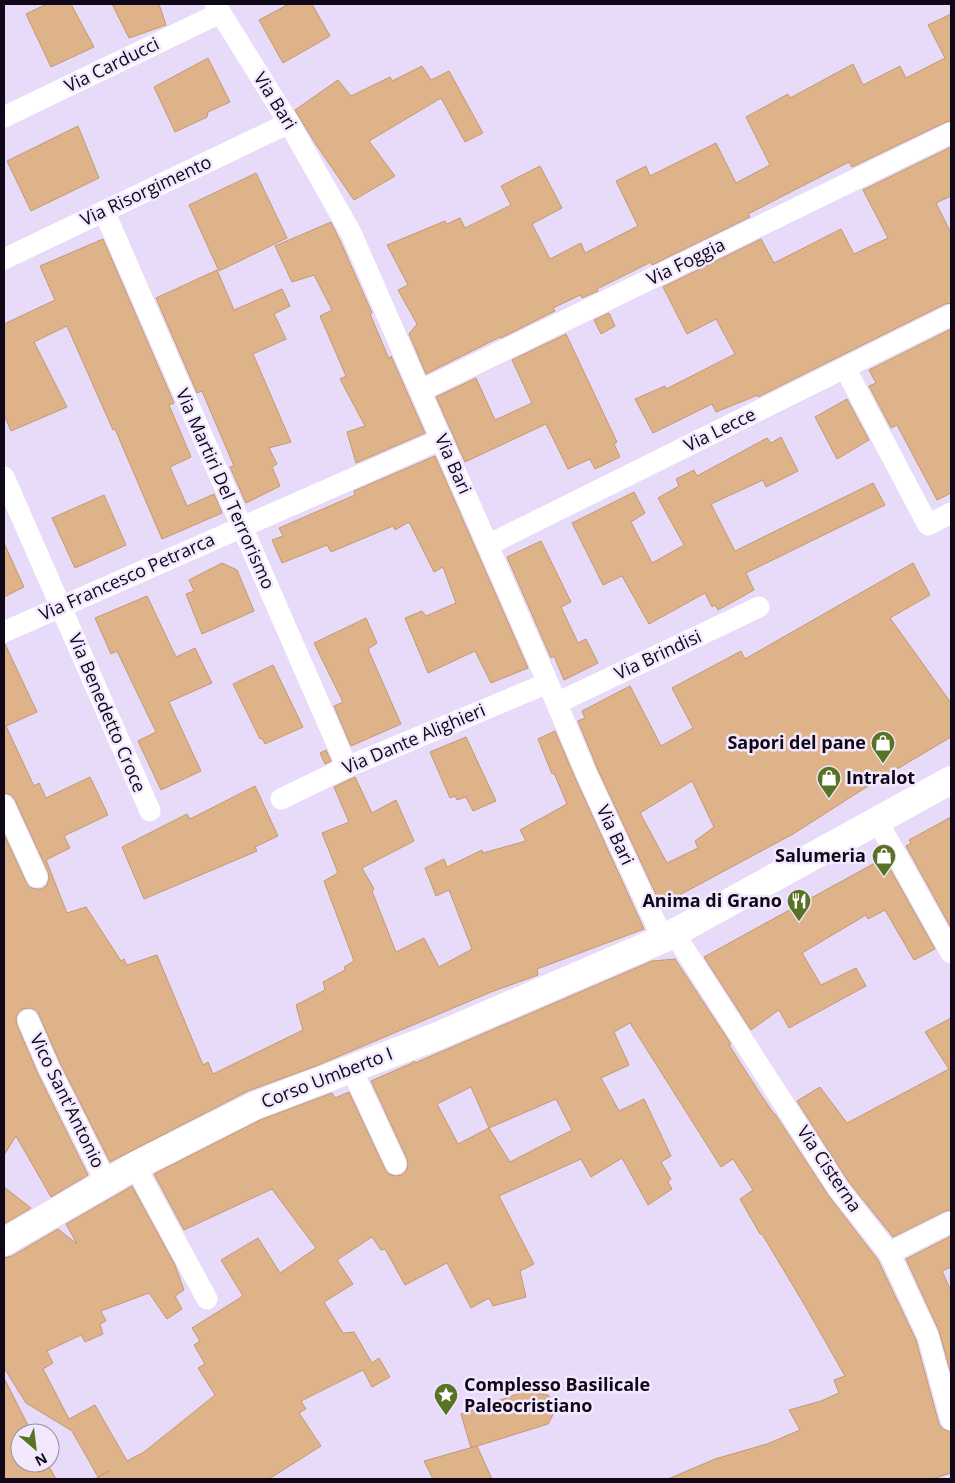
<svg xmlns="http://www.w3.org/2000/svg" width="955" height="1483" viewBox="0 0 955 1483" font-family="'Open Sans',sans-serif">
<rect width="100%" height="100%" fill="#e8daf9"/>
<!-- building -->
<g fill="#deb389" stroke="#c3996f" fill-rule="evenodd">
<path d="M47,4H71L94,47L51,67L26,14Z"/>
<path d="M112,4H159L166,25L129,38Z"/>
<path d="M289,4H312L330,36L283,63L259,20Z"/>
<path d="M951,14V121L946,122L852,167L849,162L748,214L750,217L652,265L651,262L597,289L598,291L582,298L580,295L553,308L555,311L501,338L500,337L426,374L409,334L417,324L398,290L408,285L387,245L445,221L447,224L460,218L465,228L511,205L501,186L540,166L562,208L532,224L550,259L581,243L585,253L638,226L616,181L646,166L650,176L716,143L736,183L770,165L746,117L788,94L790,98L853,64L863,85L900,66L906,78L945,58L928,25Z"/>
<path d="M208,58L230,102L208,112L207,117L175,132L154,87Z"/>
<path d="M422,66L431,80L449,71L483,133L465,142L441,98L369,141L395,176L354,200L315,143L295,110L338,80L351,96L390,77L392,81Z"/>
<path d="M78,126L99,178L31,211L7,161Z"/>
<path d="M951,147V196L936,203L951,233V303L945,304L758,397V395L716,412L712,404L653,433L635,399L665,386L666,389L735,354L716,319L687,334L663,287L761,239L774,263L841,229L854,254L888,238L863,190Z"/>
<path d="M256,173L287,238L219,271L189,205Z"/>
<path d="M331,222L342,245L372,313L370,314L389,359L391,356L425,433L356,463L347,432L365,426L340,379L346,376L320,316L332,310L314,275L292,282L275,246Z"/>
<path d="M103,239L174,403L169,405L191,457L170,467L187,506L214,494L222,513L162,539L115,429L113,430L67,326L34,342L67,407L11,431L4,415V324L55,300L40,266Z"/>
<path d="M217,270L234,310L282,289L290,306L274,314L286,339L253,354L291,442L269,448L277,464L272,467L280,486L246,503L230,467L234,466L202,391L197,393L156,298Z"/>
<path d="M609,313L615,326L601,334L594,320Z"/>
<path d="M951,329V493L937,500L897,425L891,428L869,386L876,383L869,370Z"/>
<path d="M566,334L617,442L614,444L620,457L595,469L590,459L568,469L546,424L465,462L436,397L476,378L495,420L532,403L512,360Z"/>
<path d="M847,399L869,440L837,459L815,417Z"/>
<path d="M781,437L798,471L766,487L763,480L711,504L735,551L873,483L885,505L746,573L754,590L718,610L715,605L712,607L705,593L649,624L622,576L603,585L572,523L634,492L645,513L631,522L652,563L684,545L658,498L679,486L676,479L694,470L697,476L767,438L771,443Z"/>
<path d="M435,456L528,668L491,683L475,651L428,673L405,618L422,611L426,616L456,603L443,567L434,572L409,522L395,530L393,526L331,552L327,545L282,563L272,540L283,536L279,528L355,495L354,491Z"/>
<path d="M104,495L126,545L75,568L52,518Z"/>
<path d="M541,541L571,602L561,607L578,643L586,639L598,663L564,680L554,656L551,658L507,557Z"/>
<path d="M4,543L24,587L4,597Z"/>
<path d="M222,563L237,570L254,611L202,634L186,594L194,591L189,580Z"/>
<path d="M913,563L930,595L890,618L951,703V737L865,788L793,834L661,905L598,770L578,721L585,718L582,711L630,686L661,746L693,728L672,688L741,651L745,659ZM692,781L714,827L695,841L698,848L667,863L640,813Z"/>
<path d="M147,596L176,657L195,648L212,683L169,702L201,771L161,790L138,741L156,732L117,651L111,654L95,618Z"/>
<path d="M366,618L377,643L368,649L401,724L351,746L334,706L343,702L314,643Z"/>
<path d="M4,644H5L37,712L6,726L34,786L39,783L46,798L90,777L108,815L64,836L70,848L46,860L67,913L86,907L121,961L124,959L127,965L157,955L203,1065L208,1062L213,1074L303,1030L296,1005L325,990L323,982L345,970L344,967L354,961L324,881L338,873L322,833L349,822L334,787L355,777L372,813L396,800L414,841L362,868L374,889L372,891L396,952L424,938L439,967L472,949L449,890L436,896L425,868L444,859L447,867L482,850L483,853L526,841L520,830L567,804L554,773L552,774L538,739L555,731L576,780L644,929L537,969L538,975L491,992L316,1066L248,1091L110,1162L60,1063L39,1015L36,1010L30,1008L23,1009L18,1013L16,1018L17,1025L38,1074L88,1175L51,1197L16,1136L4,1155V834L26,882L29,887L35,889H42L47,885L49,878L48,872L15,800L11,795L4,793Z"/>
<path d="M273,665L303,727L265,744L262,738L260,739L233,684Z"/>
<path d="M466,737L496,801L473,811L466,797L457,800L455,796L450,798L430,752Z"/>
<path d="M326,750L331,761L325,764L320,753Z"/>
<path d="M255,786L278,836L255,847L257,851L144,899L122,847L187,814L190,819Z"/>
<path d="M951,817V928L906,846L911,843L909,840Z"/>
<path d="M884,858L935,949L914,960L885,910L868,919L866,915L802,953L821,985L856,968L866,986L789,1028L779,1010L751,1030L704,957Z"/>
<path d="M675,959L731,1044L729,1045L759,1092L774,1114H775L828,1195L878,1260L916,1340L939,1424L943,1429L951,1432V1473L932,1479H668L715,1459L767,1444L800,1430L789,1410L821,1401L839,1393L834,1380L845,1376L804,1304L762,1234H760L740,1199L753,1190L733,1159L721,1167L630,1023L614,1032L629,1065L601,1078L619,1111L644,1099L671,1156L661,1162L671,1179L668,1182L672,1189L648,1205L622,1158L591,1177L581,1159L499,1196L534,1264L520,1271L526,1297L493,1306L489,1298L471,1308L447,1263L405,1285L385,1249L381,1250L372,1237L337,1260L353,1284L324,1302L343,1333L354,1332L372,1363L379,1358L390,1377L372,1387L363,1370L301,1401L306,1409L299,1413L321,1446L269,1479H95L109,1471L98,1477L72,1431L26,1403L4,1368V1258L12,1256L58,1229L77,1244L66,1224L132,1186L175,1265L184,1290L175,1296L182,1309L167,1319L149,1293L101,1311L106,1321L100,1324L103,1334L85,1342L81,1335L47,1351L53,1363L43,1369L69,1419L95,1405L127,1461L144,1452L215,1395L198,1368L205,1364L194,1345L200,1341L192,1328L243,1296L221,1260L258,1238L280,1273L316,1248L272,1189L184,1230L154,1174L260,1120L332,1093L335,1098L349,1092L385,1169L389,1174L395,1176L401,1175L406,1171L408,1165L407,1159L371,1081L412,1063L414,1061L415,1063L652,961ZM471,1087L489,1128L556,1099L572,1130L510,1162L489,1128L458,1144L437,1104Z"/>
<path d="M951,1018V1210L945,1211L893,1237L848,1181L797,1101L820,1087L847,1123L949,1069L925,1032Z"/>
<path d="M4,1187L31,1208L4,1224Z"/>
<path d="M951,1236V1267L942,1271L951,1291V1374L939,1331L906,1259Z"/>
<path d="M4,1378L32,1433H20V1463H47L56,1479H4Z"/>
<path d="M534,1388L540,1394L548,1395L555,1405L554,1413L548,1424L471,1448L461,1414Z"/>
<path d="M477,1446L492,1479H433L424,1461Z"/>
</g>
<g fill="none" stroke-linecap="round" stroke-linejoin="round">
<!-- street -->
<g stroke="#fff" stroke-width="21">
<path d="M215,4L289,123L351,233L548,683L587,775L663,939"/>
<path d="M4,117L220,13"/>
<path d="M104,211L347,767"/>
<path d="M4,259L289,123"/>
<path d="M845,368L928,525L951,513"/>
<path d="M420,391L951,133"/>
<path d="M4,477L150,811"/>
<path d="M488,545L951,315"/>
<path d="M4,632L442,439"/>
<path d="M557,703L759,607"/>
<path d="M281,799L347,767L548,683"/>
<path d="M4,805L37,877"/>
<path d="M878,822L951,953"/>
<path d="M674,933L838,1188L889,1253L928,1336L951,1420"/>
<path d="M28,1020L49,1068L106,1182"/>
<path d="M352,1070L396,1164"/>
<path d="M135,1166L207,1299"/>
<path d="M889,1253L951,1222"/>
</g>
<!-- secondary -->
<path stroke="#fff" stroke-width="28" d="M4,1242L135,1166L254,1106L440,1035L663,939L951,780"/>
</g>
<!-- icons -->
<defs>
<symbol id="shop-pin" viewBox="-11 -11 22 30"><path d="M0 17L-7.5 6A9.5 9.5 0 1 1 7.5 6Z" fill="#597326" stroke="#f3e9ff"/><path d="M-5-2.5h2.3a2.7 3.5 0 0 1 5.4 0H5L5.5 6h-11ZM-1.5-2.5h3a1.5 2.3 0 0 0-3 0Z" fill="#fff"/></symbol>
<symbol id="restaurant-pin" viewBox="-11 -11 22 30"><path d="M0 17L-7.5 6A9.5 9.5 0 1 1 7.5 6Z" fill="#597326" stroke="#f3e9ff"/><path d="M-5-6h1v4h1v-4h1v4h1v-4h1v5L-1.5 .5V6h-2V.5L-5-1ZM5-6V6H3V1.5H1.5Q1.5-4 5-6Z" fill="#fff"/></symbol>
<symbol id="sight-pin" viewBox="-11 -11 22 30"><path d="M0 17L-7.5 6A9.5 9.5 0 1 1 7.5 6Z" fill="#597326" stroke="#f3e9ff"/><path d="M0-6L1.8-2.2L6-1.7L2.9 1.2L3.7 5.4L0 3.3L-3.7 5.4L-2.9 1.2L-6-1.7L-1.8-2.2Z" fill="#fff"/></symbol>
</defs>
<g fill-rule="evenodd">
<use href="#shop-pin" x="869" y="729" width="28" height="38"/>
<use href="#shop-pin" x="815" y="764" width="28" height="38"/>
<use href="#shop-pin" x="870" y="842" width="28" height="38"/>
<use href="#restaurant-pin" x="785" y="887" width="28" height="38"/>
<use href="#sight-pin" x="432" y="1381" width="28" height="38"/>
</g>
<g text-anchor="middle" stroke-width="5" stroke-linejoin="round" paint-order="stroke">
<!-- street labels -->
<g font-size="18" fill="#100819" stroke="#f3e9ff">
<text transform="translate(112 65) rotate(-26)" y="6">Via Carducci</text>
<text transform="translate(275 101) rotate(58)" y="6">Via Bari</text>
<text transform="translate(146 191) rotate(-25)" y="6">Via Risorgimento</text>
<text transform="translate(686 262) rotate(-26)" y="6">Via Foggia</text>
<text transform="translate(720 430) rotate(-26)" y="6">Via Lecce</text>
<text transform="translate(453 464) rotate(66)" y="6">Via Bari</text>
<text transform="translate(225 489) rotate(66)" y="6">Via Martiri Del Terrorismo</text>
<text transform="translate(127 577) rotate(-24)" y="6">Via Francesco Petrarca</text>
<text transform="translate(658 655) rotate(-25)" y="6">Via Brindisi</text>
<text transform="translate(107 713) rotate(67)" y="6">Via Benedetto Croce</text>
<text transform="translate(414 739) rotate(-23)" y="6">Via Dante Alighieri</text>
<text transform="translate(615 835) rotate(65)" y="6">Via Bari</text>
<text transform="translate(327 1078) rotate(-21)" y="6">Corso Umberto I</text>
<text transform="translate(67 1101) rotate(64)" y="6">Vico Sant'Antonio</text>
<text transform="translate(829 1169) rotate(56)" y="6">Via Cisterna</text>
</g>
<!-- poi labels -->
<g font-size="18" font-weight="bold" fill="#100819" stroke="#f3e9ff" text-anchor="end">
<text x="866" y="749">Sapori del pane</text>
<text x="846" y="784" text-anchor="start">Intralot</text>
<text x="866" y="862">Salumeria</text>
<text x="782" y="907">Anima di Grano</text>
<text x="464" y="1391" text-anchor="start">Complesso Basilicale<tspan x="464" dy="21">Paleocristiano</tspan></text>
</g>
</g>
<!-- border -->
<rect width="955" height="1483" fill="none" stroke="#100819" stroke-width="10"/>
<!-- north arrow -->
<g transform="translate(35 1448) rotate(152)"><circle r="24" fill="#f3e9ff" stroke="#988fa3"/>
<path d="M0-4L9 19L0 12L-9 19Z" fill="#597326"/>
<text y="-8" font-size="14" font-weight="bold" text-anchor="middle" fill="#100819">N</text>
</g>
</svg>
